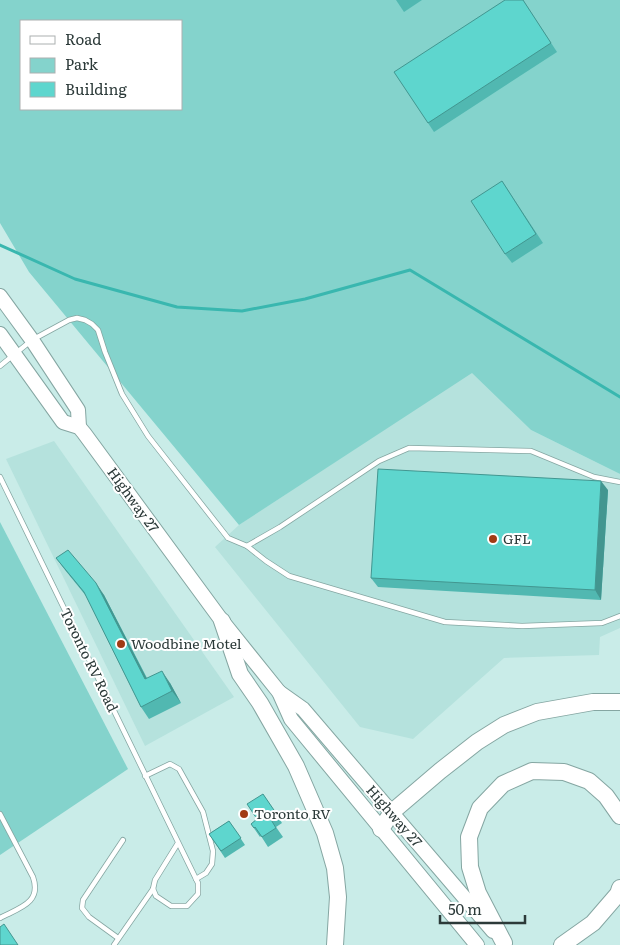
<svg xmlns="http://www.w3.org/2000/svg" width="620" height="945" viewBox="0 0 620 945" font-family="Literata,serif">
<rect width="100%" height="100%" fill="#c9ece8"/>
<!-- built -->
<g fill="#b5e2dd">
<path d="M472,372L531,430L620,474V628L600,637L599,655L504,658L413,739L360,727L215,547L239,525Z"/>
<path d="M54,441L234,697L145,746L6,459Z"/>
</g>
<!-- green -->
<g fill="#84d3cc" fill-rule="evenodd">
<path d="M0,0H620V474L531,430L472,373L239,525L29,272L0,223ZM21,21H181V109H21Z"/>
<path d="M0,522L128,769L0,855Z"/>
</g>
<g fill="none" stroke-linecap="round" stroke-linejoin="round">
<!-- stream -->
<path stroke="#39b7af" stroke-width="3" d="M0,245L75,279L177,307L242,311L305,299L410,270L620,397"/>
<defs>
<g id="lane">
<path d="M0,366L32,340L69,320L77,318L85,320L92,324L98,330L105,352L122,394L148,436L228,538L247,546L266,561L289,576L445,622L522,626L602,623L620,616"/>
<path d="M0,477L198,883V894L187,906H171L156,896L153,889L155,880L178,843"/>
<path d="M247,546L280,527L379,461L409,448L531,451L594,477L620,482"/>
<path d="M145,776L170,764L179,769L203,812L213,851L212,864L206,873L196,879"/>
<path d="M0,814L33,877C42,903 19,908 0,918"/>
<path d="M118,938L89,917L82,908L83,900L123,840"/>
<path d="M114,945L153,889"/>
</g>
<g id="primary">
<path d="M0,296L32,340L78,410L79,427"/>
<path d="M0,334L63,422L79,427L84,433L222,621L279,692L291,719L477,945"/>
<path d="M279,692L303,709L493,931"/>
</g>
<g id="highway">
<path d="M222,621L240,674L260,703L296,766L325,833L335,868L338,897L335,945"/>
<path d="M381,829L392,812L440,771L477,742L504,725L537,712L593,702H620"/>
<path d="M504,943L478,893L470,867L469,837L480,808L503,784L532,771L564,772L589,781L606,796L620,816"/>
<path d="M562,945L593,923L618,894L620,888"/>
</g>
</defs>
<!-- lane casing -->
<use href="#lane" stroke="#85a6a2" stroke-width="6"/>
<!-- primary casing -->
<use href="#primary" stroke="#85a6a2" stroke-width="16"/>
<!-- highway casing -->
<use href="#highway" stroke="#85a6a2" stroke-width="18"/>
<!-- lane -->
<use href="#lane" stroke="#fff" stroke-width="4.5"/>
<!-- primary -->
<use href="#primary" stroke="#fff" stroke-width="14"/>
<!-- highway -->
<use href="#highway" stroke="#fff" stroke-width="16"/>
</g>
<!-- wall -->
<g fill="#51b8b1">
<path d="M396,0H422L404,12Z"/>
<path d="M523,0L557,52L434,132L428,123Z"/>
<path d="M502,181L543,243L512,263L505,254Z"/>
<path d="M608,490L601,600L378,587L371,578Z"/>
<path d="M56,558L104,595L147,678L170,683L181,703L149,719L141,707L86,596L65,570Z"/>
<path d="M263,794L282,823L276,827L283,837L268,847L261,836L260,837L251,824L257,819Z"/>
<path d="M229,821L245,845L225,858L209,834Z"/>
</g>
<!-- shaded-wall -->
<g fill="#429690">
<path d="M601,481L608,490L601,600L595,590Z"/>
<path d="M96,583L104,595L153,691L145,679Z"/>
<path d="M162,671L170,683L181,703L172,691Z"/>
</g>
<!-- building -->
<g fill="#5ed6ce" stroke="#429690">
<path d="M505,0H523L551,43L428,123L394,72Z"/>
<path d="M502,181L536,234L505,254L471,201Z"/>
<path d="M378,469L601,481L595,590L371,578Z"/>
<path d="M68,550L96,583L145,679L162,671L172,691L141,707L84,592L56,558Z"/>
<path d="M263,794L276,813L270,818L276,828L262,837L255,827L254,828L251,824L257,819L247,804Z"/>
<path d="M229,821L241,838L221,851L209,834Z"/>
<path d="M4,924L18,945H0V927Z"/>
</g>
<!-- markers -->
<g fill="#a13b15" stroke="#fff" stroke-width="2">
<circle cx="493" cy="539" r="5"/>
<circle cx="121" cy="644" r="5"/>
<circle cx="244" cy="814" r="5"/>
</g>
<g text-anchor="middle" stroke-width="4" stroke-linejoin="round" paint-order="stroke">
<!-- street labels -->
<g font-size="14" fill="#2c3a39" stroke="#fff">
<text transform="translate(133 500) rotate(54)" y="5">Highway 27</text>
<text transform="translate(89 660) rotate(64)" y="5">Toronto RV Road</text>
<text transform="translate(394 816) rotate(49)" y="5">Highway 27</text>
</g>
<!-- poi labels -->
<g font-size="14" fill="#2c3a39" stroke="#fff" text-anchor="start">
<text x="503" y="544">GFL</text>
<text x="131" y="649">Woodbine Motel</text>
<text x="254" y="819">Toronto RV</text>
</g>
</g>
<!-- legend -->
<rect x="20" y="20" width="162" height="90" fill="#ffffff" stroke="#abb0b0"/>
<rect x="30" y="36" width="25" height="8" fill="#ffffff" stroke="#abb0b0"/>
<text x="65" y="45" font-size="15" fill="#2c3a39">Road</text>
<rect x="30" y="58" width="25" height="15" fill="#84d3cc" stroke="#abb0b0"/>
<text x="65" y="70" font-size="15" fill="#2c3a39">Park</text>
<rect x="30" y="82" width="25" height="15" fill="#5ed6ce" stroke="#abb0b0"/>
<text x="65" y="95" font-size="15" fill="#2c3a39">Building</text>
<!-- scale -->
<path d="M440 915v8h85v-8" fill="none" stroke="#2c3a39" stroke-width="2.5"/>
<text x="448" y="915" font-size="15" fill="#2c3a39" stroke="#ffffff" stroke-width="4" paint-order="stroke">50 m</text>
</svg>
